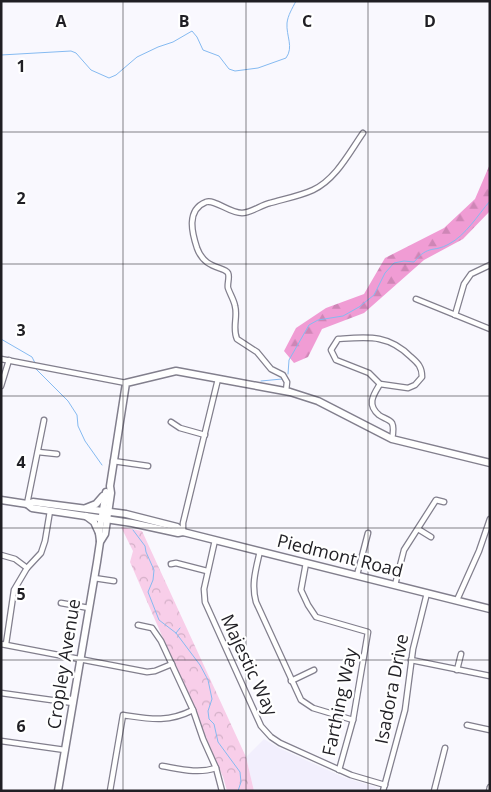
<svg xmlns="http://www.w3.org/2000/svg" width="491" height="792" viewBox="0 0 491 792" font-family="'Open Sans',sans-serif">
<defs>
<pattern id="forest-firs" width="22" height="20" patternUnits="userSpaceOnUse" patternTransform="scale(1.25)"><rect width="22" height="20" fill="#f09cd4"/><path d="M5 1l3.5 6h-7zM16 11l3.5 6h-7z" fill="#ce86b6"/></pattern>
<pattern id="park-crowns" width="20" height="18" patternUnits="userSpaceOnUse" patternTransform="scale(1.25)"><rect width="20" height="18" fill="#f8cee9"/><path d="M2 6a3 3 0 1 1 6 0M12 15a3 3 0 1 1 6 0" fill="none" stroke="#d4b0c8"/></pattern>
</defs>
<rect width="100%" height="100%" fill="#f9f8fe"/>
<!-- built -->
<path fill="#f2effd" d="M264,739L279,748L343,777L375,787L378,791H254L246,757Z"/>
<!-- forest -->
<path fill="url(#forest-firs)" d="M490,164V211L463,239L424,260L364,313L322,329L308,357L294,363L284,351L296,328L326,308L364,294L385,258L444,228L475,199Z"/>
<!-- park -->
<path fill="url(#park-crowns)" d="M121,527L142,531L246,757L254,791H227L223,777L130,562L133,551Z"/>
<g fill="none" stroke-linecap="round" stroke-linejoin="round">
<!-- stream -->
<g stroke="#85baf1" stroke-width="1">
<path d="M1,55L71,51L76,53L91,70L109,78L116,75L137,57L158,47L173,42L192,31L197,37L203,50L219,56L229,69L235,71L258,68L286,58C294,47 286,36 287,23C288,15 292,9 296,1"/>
<path d="M1,339L32,357L35,363"/>
<path d="M35,368L68,401L77,415L78,426L85,441L102,465"/>
<path d="M288,374L289,360L309,325L318,320L343,316L359,307L374,295L385,273L394,263L404,261L414,262C429,244 433,253 449,244C466,235 477,216 490,201"/>
<path d="M261,381L282,379"/>
<path d="M133,530L145,546L146,552L154,570L153,580L148,592L159,620L176,633L200,665L208,680L212,699L208,711L209,719L214,724L218,742L240,772L241,782L238,791"/>
<path d="M176,633L180,628"/>
</g>
<defs>
<g id="street">
<path d="M416,299L490,329"/>
<path d="M455,315L464,284L471,274L490,265"/>
<path d="M338,339C368,337 388,334 411,357C418,363 422,367 422,377L415,385L408,388L380,384L369,373L336,360L331,350Z"/>
<path d="M1,359L126,383"/>
<path d="M380,384C374,394 366,404 379,415C383,418 389,419 392,423C394,427 393,434 392,439"/>
<path d="M1,386L9,360"/>
<path d="M286,391L287,382L283,375L271,369L257,352L237,339C232,328 238,317 235,306C234,300 230,294 228,288C227,284 230,277 228,273C224,266 205,270 197,248C192,233 186,210 206,202C215,199 229,213 242,213C251,213 261,205 270,203C284,199 300,196 313,190C336,179 349,153 363,133"/>
<path d="M171,422L180,428L205,435"/>
<path d="M38,452L57,454"/>
<path d="M113,461L148,466"/>
<path d="M27,504L44,420"/>
<path d="M418,529L431,537"/>
<path d="M183,532V523L218,379"/>
<path d="M215,540L204,589L205,602L261,726L271,737L280,743L351,775L385,785"/>
<path d="M260,551C256,569 251,584 256,602L301,700L313,708L353,720"/>
<path d="M1,555L15,559L27,568"/>
<path d="M306,563L301,590L308,605L316,617L368,632L353,720L339,770"/>
<path d="M171,564L176,563L207,571"/>
<path d="M357,575L368,533"/>
<path d="M94,578L114,581"/>
<path d="M395,585L404,550L436,500L444,502"/>
<path d="M457,600L479,551L490,519"/>
<path d="M61,603L89,608"/>
<path d="M138,625L152,628L161,641L193,710L203,739L216,768L222,791"/>
<path d="M1,644L147,672L155,671L172,664"/>
<path d="M6,644L14,590L27,568L41,553L45,541L50,511"/>
<path d="M411,660L490,676"/>
<path d="M457,670L461,654"/>
<path d="M291,681L314,670"/>
<path d="M1,693L73,703"/>
<path d="M467,725L490,730"/>
<path d="M1,741L65,750"/>
<path d="M162,766C180,769 198,774 216,768"/>
<path d="M110,791L123,715C150,719 167,723 193,710"/>
<path d="M383,791L405,710L413,649L427,593"/>
<path d="M434,791L445,748"/>
<path d="M489,791L490,787"/>
</g>
<g id="secondary">
<path d="M1,500L27,504L33,502L126,514L177,527L183,532L490,609"/>
<path d="M27,504L32,508L132,523L178,533L183,532"/>
<path d="M86,508L96,504L103,496"/>
<path d="M86,516L94,522L99,533"/>
<path d="M100,541L99,533L106,492"/>
<path d="M58,791L97,562L100,542L105,534L111,493L110,486L126,383L176,371L290,392L318,401L392,439L490,463"/>
</g>
</defs>
<!-- street casing -->
<use href="#street" stroke="#827f8d" stroke-width="7"/>
<!-- secondary casing -->
<use href="#secondary" stroke="#827f8d" stroke-width="9"/>
<!-- street -->
<use href="#street" stroke="#fff" stroke-width="4.5"/>
<!-- secondary -->
<use href="#secondary" stroke="#fff" stroke-width="6"/>
</g>
<!-- grid -->
<path fill="none" stroke="#201f24" stroke-width="1" stroke-opacity="0.55" d="M123,1V791M246,1V791M368,1V791M1,132H490M1,264H490M1,396H490M1,528H490M1,660H490"/>
<g text-anchor="middle" stroke-width="4.5" stroke-linejoin="round" paint-order="stroke">
<!-- street labels -->
<g font-size="18" fill="#201f24" stroke="#fff">
<text transform="translate(340 556) rotate(14)" y="6">Piedmont Road</text>
<text transform="translate(64 664) rotate(-81)" y="6">Cropley Avenue</text>
<text transform="translate(249 665) rotate(65)" y="6">Majestic Way</text>
<text transform="translate(392 689) rotate(-79)" y="6">Isadora Drive</text>
<text transform="translate(340 702) rotate(-78)" y="6">Farthing Way</text>
</g>
</g>
<g font-size="16" text-anchor="middle" font-weight="bold" fill="#201f24" stroke="#fff" stroke-width="4.5" stroke-linejoin="round" paint-order="stroke">
<text x="61" y="27">A</text>
<text x="184" y="27">B</text>
<text x="307" y="27">C</text>
<text x="430" y="27">D</text>
<text x="21" y="72">1</text>
<text x="21" y="204">2</text>
<text x="21" y="336">3</text>
<text x="21" y="468">4</text>
<text x="21" y="600">5</text>
<text x="21" y="732">6</text>
</g>
<!-- border -->
<rect width="491" height="792" fill="none" stroke="#201f24" stroke-width="5"/>
</svg>
